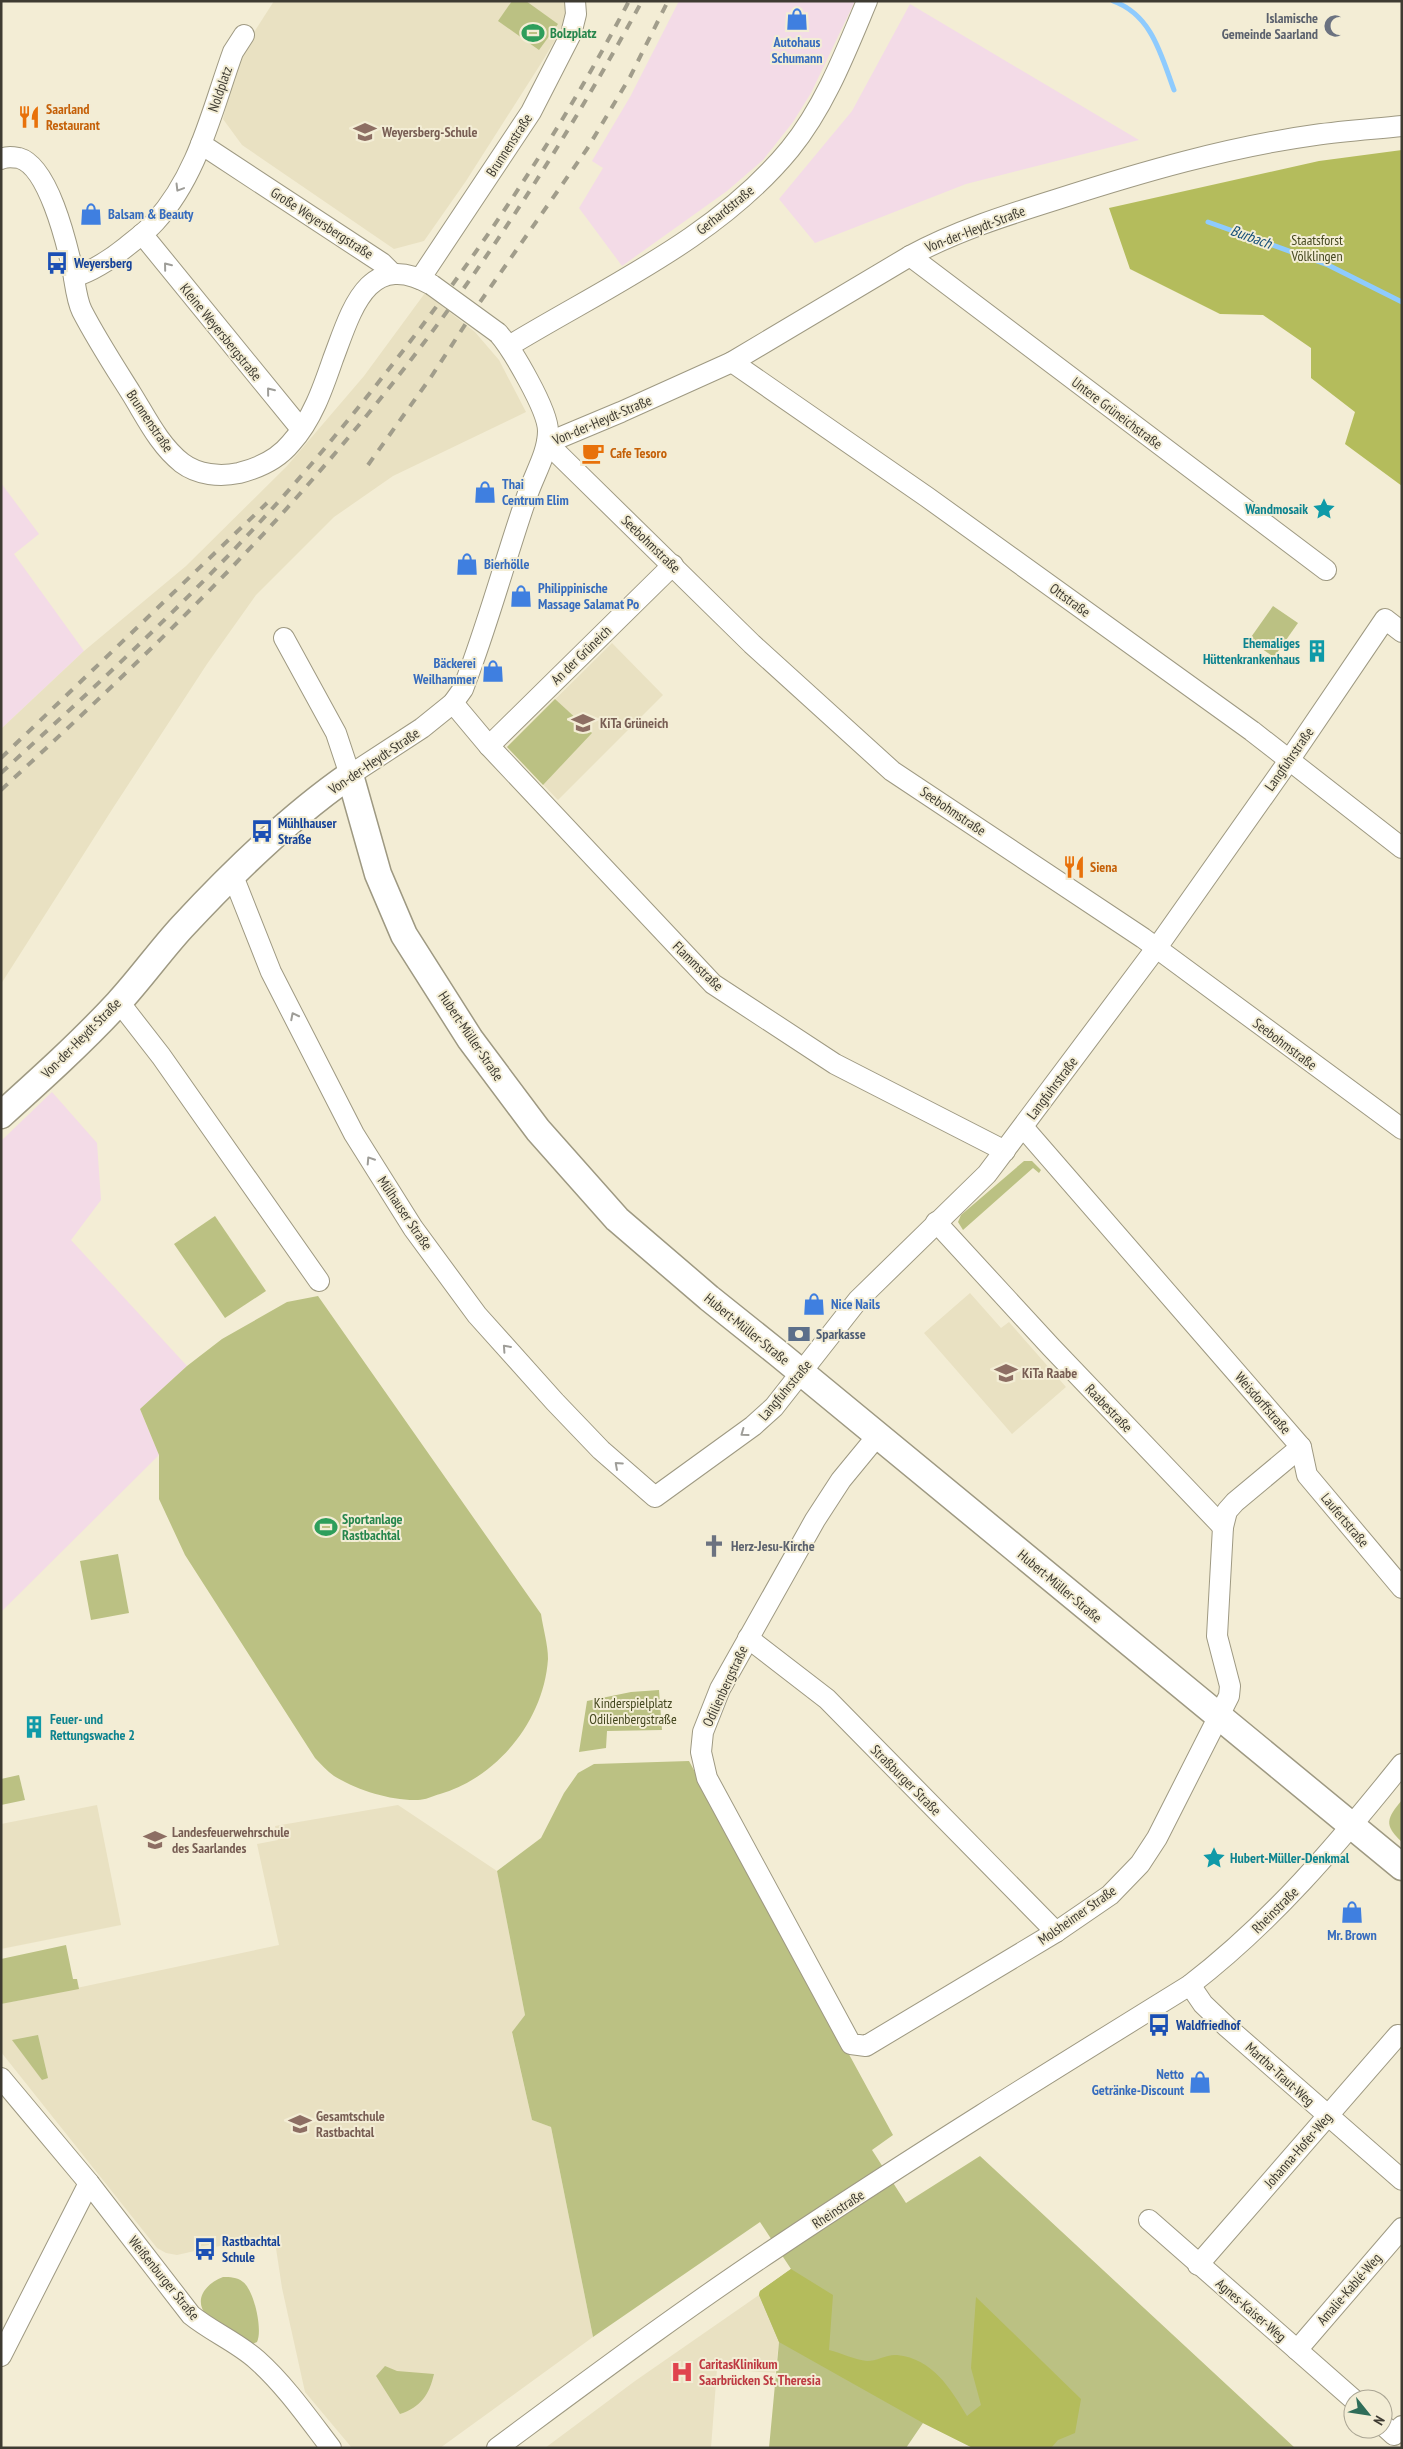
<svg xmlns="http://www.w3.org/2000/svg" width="1403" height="2449" viewBox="0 0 1403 2449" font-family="'PT Sans Narrow',sans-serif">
<rect width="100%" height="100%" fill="#f3edd5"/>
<!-- commercial -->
<g fill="#f3dbe7">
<path d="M679,1H855L811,93L793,122L763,160L727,191L622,266L579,208L603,168L592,161L630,97Z"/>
<path d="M910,4L1139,140L966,184L815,243L779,199L852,111Z"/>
<path d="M1,483L39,534L14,554L84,651L1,729Z"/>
<path d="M52,1092L97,1143L101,1200L71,1240L187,1366L140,1409L159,1455L1,1612V1141Z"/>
</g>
<!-- built -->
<g fill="#e9e1c2">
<path d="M274,1H564L566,13L560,32L540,65L466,181L424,241L394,249L242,145L223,119L237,59Z"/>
<path d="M425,293L475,332L499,360L526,412L393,476L334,517L256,595L207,664L113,808L1,984V729L84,651L186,566L287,466L364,376Z"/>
<path d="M612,643L663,695L558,800L507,747Z"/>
<path d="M970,1293L1001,1328L1009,1322L1066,1387L1012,1434L924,1333Z"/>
<path d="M97,1805L121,1925L1,1949V1824Z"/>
<path d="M398,1805L497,1871L525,2015L512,2033L532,2120L551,2127L593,2337L440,2448H352L305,2392L282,2288L274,2235L210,2248L209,2245L198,2247L199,2250L177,2255L166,2253L157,2248L1,2052V2004L279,1945L257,1844L278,1840L275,1826Z"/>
<path d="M759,2295L779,2342L775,2373L717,2369L711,2448H545L635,2381Z"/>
</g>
<!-- green -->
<g fill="#bbc183">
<path d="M512,1H526L558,24L539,50L498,21Z"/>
<path d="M1273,606L1298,623L1274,657L1249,640Z"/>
<path d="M555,699L592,733L543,785L507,747Z"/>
<path d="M1024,1161H1032L1041,1170L1039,1173L1033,1168L963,1230L958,1222L961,1215Z"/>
<path d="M215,1216L266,1291L225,1318L174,1244Z"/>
<path d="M318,1296L541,1614C543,1628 548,1645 548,1659C544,1720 498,1777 440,1794C433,1796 425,1800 418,1800C391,1801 357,1790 334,1776C327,1771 321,1764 315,1758L185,1555L159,1499V1455L140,1409L187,1366L222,1339L287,1302Z"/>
<path d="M118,1554L129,1613L91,1620L80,1561Z"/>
<path d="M659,1690L662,1730L607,1731L606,1748L579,1752L587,1701L631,1692Z"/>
<path d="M689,1761L893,2135L872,2150L906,2203L980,2156L1295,2448H973L923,2423L906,2448H769L779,2342L759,2295L760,2291L791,2269L760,2222L593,2337L551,2127L532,2120L512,2032L525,2015L497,1871L541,1838L564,1793L578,1773L594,1764Z"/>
<path d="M19,1775L25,1800L1,1805V1779Z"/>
<path d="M1402,1800V1842C1383,1825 1387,1818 1402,1800Z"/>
<path d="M66,1945L73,1979H77L79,1989L1,2004V1959Z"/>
<path d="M38,2035L48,2078L42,2080L12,2040Z"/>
<path d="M223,2277C230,2277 237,2277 243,2282C254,2290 263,2330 257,2342L252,2344L207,2316C192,2299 207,2283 223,2277Z"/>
<path d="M385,2366L397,2371L434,2374C429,2395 421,2407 400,2414L376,2376Z"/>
</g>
<!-- forest -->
<g fill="#b4bc5c">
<path d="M1402,150V486L1345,444L1355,412L1311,378V348L1263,315L1220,314L1130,269L1109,208L1319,161Z"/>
<path d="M791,2269L833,2295L829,2350C841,2353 855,2360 867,2361C877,2361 887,2354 897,2355C933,2359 950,2388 967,2416L981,2405L971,2368L976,2297L1081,2399L1075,2433L1058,2440L1051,2448H973L923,2423L779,2342L759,2295L760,2291Z"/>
</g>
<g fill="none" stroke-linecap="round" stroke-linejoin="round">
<!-- stream -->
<g stroke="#8ecbfe" stroke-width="5">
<path d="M1113,1C1152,15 1161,55 1174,90"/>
<path d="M1208,222L1328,265L1402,302"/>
</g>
<defs>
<g id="minor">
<path d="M201,144L382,263L393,274"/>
<path d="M1,159C7,156 13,157 19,158C48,166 66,241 72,267C75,281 76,299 82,311C97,340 114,366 131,393C146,417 159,445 182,463C198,475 220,477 239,473C259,468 278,459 291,443C312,420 323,388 333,359C351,312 367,248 432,285"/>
<path d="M142,234L301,429"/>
<path d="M910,256L1326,570"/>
<path d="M74,277C93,271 111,259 126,247C136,239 147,231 155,222C198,175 212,110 233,52L244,35"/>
<path d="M420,279L531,112L571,34L576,14L575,1"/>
<path d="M509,346C606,287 717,238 790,149C825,106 846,51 867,1"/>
<path d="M732,362L927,497L1252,731L1402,848"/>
<path d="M547,443L752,644L892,771L1143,938L1402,1129"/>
<path d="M547,443L621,412L732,362L910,256C956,231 1007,215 1058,199C1142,172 1228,147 1315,135C1344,131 1373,129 1402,126"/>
<path d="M284,638L336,733L350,775L422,728L453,703L463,689L470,670C491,613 507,554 527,496C534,475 548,453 548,431C548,410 512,349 498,333"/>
<path d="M453,703L489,746L713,984L835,1064L1005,1151"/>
<path d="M489,746L673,565"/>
<path d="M233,876L271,972L354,1134L413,1228L477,1315L555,1402L601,1450L655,1497L753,1426L774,1407L858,1300L987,1174L1163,939L1290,759L1385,619L1402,632"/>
<path d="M119,1002L161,1056L319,1281"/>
<path d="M936,1222L1051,1347L1223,1527"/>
<path d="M878,1435L841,1480L815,1520L720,1689L703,1732L701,1752L707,1778L851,2044L866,2046L1056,1932L1110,1895L1140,1864L1157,1838L1229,1696L1230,1686L1217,1636L1223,1527L1227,1511L1235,1502L1301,1447L1023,1127"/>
<path d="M1301,1447L1307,1475L1402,1588"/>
<path d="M748,1638L827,1699L1056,1932"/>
<path d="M1190,1985L1203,2004L1227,2027L1402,2180"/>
<path d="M1,2078L89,2183L191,2315C212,2332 237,2342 257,2360C285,2385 308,2418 331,2448"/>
<path d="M1149,2220L1353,2399"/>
<path d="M1198,2265L1398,2035"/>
<path d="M1297,2350L1402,2228"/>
<path d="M1,2356L89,2183"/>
<path d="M1383,2425L1394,2435L1402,2426"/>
<path d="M497,2448C589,2380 681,2311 776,2248C912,2157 1051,2071 1190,1985C1272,1922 1337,1845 1402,1764"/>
</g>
<path id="major" d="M1,1115C41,1079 82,1042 118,1003C141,978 160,951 182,927C233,872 288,818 350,775L378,874L404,935L470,1039L538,1130L617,1219L709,1298L779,1354L1402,1867"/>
</defs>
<!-- minor casing -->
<use href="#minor" stroke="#9e9982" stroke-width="22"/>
<!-- major casing -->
<use href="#major" stroke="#9e9982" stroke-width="29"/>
<!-- minor -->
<use href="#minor" stroke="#fff" stroke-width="20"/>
<!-- major -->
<use href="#major" stroke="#fff" stroke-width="26"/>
<!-- rail -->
<g stroke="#a19d8b" stroke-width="4" stroke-dasharray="9 9" stroke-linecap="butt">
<path d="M368,465L431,377L478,305L587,149L630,77L668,1"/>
<path d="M1,758L267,503"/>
<path d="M1,773C109,674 219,573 314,461C434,319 543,166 629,1"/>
<path d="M1,790C118,682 234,573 337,451C455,313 555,161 642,1"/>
</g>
<defs>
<path id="minor-bridge" d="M432,285L498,333"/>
</defs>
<!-- minor-bridge casing -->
<use href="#minor-bridge" stroke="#9e9982" stroke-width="22" stroke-linecap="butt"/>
<!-- minor-bridge -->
<use href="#minor-bridge" stroke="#fff" stroke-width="20"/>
</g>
<!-- one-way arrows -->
<defs><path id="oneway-chevron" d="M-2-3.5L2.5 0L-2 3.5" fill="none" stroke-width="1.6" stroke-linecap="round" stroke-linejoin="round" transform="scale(1.25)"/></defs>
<g stroke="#9e9d98">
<use href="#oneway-chevron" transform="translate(179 188) rotate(121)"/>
<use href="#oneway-chevron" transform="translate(167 266) rotate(-129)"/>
<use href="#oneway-chevron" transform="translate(270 391) rotate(-129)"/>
<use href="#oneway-chevron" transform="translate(294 1016) rotate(-117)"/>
<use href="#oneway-chevron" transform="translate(370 1160) rotate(-123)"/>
<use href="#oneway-chevron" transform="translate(506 1348) rotate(-132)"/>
<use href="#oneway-chevron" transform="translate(744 1433) rotate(144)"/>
<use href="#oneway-chevron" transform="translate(618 1465) rotate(-138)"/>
</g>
<!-- icons -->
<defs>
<symbol id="shop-bare" viewBox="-9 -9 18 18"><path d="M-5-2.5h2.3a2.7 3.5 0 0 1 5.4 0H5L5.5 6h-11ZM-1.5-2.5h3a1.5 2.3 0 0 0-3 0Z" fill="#3f7fe0" stroke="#f3edd5" stroke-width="2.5" paint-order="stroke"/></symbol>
<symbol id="mosque-bare" viewBox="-9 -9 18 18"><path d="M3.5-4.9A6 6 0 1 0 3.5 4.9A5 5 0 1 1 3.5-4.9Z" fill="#6b7280" stroke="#f3edd5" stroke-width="2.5" paint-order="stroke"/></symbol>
<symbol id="stadium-bare" viewBox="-9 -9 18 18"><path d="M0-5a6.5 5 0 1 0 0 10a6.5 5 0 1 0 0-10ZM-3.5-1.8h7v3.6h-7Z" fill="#2e9e5b" stroke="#f3edd5" stroke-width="2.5" paint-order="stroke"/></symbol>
<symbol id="restaurant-bare" viewBox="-9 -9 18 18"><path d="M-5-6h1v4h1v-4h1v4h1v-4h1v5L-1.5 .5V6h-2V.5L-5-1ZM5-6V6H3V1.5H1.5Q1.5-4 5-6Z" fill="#e8710a" stroke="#f3edd5" stroke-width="2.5" paint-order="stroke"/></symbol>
<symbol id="school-bare" viewBox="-9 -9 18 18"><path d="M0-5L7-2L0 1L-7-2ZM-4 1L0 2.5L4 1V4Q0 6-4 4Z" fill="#8d6e63" stroke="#f3edd5" stroke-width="2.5" paint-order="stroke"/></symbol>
<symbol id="bus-bare" viewBox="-9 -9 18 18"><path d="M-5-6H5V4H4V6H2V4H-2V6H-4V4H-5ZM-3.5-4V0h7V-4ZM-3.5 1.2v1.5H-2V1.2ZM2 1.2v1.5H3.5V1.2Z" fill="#1a4fb4" stroke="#f3edd5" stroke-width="2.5" paint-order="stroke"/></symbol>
<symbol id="cafe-bare" viewBox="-9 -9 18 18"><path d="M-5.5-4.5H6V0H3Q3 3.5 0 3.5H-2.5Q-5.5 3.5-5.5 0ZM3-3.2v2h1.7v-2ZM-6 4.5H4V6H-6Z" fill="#e8710a" stroke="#f3edd5" stroke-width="2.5" paint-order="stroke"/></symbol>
<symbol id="sight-bare" viewBox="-9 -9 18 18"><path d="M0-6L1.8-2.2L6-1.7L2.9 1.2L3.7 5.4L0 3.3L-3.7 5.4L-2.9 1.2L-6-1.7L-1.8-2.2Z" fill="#0f9aa8" stroke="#f3edd5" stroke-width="2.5" paint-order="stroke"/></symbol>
<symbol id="building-bare" viewBox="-9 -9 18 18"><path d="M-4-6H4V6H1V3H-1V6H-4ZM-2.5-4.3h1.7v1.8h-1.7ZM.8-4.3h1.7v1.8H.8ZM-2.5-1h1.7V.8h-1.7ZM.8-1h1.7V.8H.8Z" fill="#0f9aa8" stroke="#f3edd5" stroke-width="2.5" paint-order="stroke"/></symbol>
<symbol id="bank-bare" viewBox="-9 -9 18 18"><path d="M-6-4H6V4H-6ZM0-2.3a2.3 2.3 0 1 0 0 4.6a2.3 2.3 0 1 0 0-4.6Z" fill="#5c6f8a" stroke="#f3edd5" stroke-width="2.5" paint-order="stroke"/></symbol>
<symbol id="church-bare" viewBox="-9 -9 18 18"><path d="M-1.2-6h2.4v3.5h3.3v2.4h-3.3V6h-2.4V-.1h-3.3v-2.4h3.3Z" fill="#6b7280" stroke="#f3edd5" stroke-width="2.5" paint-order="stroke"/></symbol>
<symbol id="hospital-bare" viewBox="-9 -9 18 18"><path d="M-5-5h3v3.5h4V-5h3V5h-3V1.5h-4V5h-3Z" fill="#e0444e" stroke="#f3edd5" stroke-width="2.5" paint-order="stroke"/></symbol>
</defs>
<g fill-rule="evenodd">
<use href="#shop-bare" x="781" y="3" width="32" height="32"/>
<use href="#mosque-bare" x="1319" y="10" width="32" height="32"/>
<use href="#stadium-bare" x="517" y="17" width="32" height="32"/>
<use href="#restaurant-bare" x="13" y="101" width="32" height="32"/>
<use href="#school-bare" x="349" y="116" width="32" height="32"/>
<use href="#shop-bare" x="75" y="198" width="32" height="32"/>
<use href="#bus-bare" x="41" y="247" width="32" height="32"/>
<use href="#cafe-bare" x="577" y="437" width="32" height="32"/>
<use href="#shop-bare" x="469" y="476" width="32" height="32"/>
<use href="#sight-bare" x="1308" y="493" width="32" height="32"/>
<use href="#shop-bare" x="451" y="548" width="32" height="32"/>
<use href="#shop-bare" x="505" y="580" width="32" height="32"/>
<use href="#building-bare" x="1301" y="635" width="32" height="32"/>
<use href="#shop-bare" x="477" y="655" width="32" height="32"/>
<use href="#school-bare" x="567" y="707" width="32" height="32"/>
<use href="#bus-bare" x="246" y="815" width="32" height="32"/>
<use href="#restaurant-bare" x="1058" y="851" width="32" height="32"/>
<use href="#shop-bare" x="798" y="1288" width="32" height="32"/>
<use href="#bank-bare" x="783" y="1318" width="32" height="32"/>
<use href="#school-bare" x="990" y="1357" width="32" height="32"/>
<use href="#stadium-bare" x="310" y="1511" width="32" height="32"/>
<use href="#church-bare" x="698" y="1530" width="32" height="32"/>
<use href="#building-bare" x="18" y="1711" width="32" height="32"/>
<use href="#school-bare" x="139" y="1824" width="32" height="32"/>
<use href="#sight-bare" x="1198" y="1842" width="32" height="32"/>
<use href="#shop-bare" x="1336" y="1896" width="32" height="32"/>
<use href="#bus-bare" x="1143" y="2009" width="32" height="32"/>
<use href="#shop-bare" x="1184" y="2066" width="32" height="32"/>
<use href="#school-bare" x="284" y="2108" width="32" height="32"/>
<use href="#bus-bare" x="189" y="2233" width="32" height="32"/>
<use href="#hospital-bare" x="666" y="2356" width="32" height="32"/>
</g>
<g text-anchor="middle" stroke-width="4" stroke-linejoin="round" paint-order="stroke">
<!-- worship labels -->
<g font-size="14" font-weight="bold" fill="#5b616d" stroke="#f3edd5" text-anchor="end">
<text x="1318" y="23">Islamische<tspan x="1318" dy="16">Gemeinde Saarland</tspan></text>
<text x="731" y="1551" text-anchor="start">Herz-Jesu-Kirche</text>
</g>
<!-- leisure labels -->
<g font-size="14" font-weight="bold" fill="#27864d" stroke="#f3edd5" text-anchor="start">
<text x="550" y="38">Bolzplatz</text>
<text x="342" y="1524">Sportanlage<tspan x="342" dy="16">Rastbachtal</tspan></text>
</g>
<!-- shop labels -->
<g font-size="14" font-weight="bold" fill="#366cbe" stroke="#f3edd5" text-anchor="start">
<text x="797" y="47" text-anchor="middle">Autohaus<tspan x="797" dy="16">Schumann</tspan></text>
<text x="108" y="219">Balsam &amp; Beauty</text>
<text x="502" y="489">Thai<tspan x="502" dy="16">Centrum Elim</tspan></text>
<text x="484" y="569">Bierhölle</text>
<text x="538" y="593">Philippinische<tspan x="538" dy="16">Massage Salamat Po</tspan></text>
<text x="476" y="668" text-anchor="end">Bäckerei<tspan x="476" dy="16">Weilhammer</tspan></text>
<text x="831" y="1309">Nice Nails</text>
<text x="1352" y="1940" text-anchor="middle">Mr. Brown</text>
<text x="1184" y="2079" text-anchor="end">Netto<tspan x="1184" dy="16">Getränke-Discount</tspan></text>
</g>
<!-- street labels -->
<g font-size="14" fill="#3e3b32" stroke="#f3edd5">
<text transform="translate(220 89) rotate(-71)" y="5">Noldplatz</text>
<text transform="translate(509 145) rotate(-57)" y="5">Brunnenstraße</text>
<text transform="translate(725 210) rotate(-39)" y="5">Gerhardstraße</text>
<text transform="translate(322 223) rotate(33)" y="5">Große Weyersbergstraße</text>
<text transform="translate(975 229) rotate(-21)" y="5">Von-der-Heydt-Straße</text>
<text transform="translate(221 332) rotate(51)" y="5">Kleine Weyersbergstraße</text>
<text transform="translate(1117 413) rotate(37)" y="5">Untere Grüneichstraße</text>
<text transform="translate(602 420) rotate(-23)" y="5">Von-der-Heydt-Straße</text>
<text transform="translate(150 421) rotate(56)" y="5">Brunnenstraße</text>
<text transform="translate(651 544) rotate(44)" y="5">Seebohmstraße</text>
<text transform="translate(1070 600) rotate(36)" y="5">Ottstraße</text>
<text transform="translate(581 655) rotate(-44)" y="5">An der Grüneich</text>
<text transform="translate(1289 759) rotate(-55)" y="5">Langfuhrstraße</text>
<text transform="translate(374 761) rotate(-34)" y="5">Von-der-Heydt-Straße</text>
<text transform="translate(953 811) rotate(34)" y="5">Seebohmstraße</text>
<text transform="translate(698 966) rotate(44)" y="5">Flammstraße</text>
<text transform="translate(471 1036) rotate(56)" y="5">Hubert-Müller-Straße</text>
<text transform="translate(81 1038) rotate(-45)" y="5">Von-der-Heydt-Straße</text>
<text transform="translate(1285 1044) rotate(37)" y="5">Seebohmstraße</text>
<text transform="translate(1052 1088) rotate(-53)" y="5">Langfuhrstraße</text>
<text transform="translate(405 1213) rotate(56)" y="5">Mülhauser Straße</text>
<text transform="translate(747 1329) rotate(39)" y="5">Hubert-Müller-Straße</text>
<text transform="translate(785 1390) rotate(-50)" y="5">Langfuhrstraße</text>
<text transform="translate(1263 1403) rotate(49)" y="5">Weisdorffstraße</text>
<text transform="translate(1109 1408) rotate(46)" y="5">Raabestraße</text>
<text transform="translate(1345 1520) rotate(50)" y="5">Laufertstraße</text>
<text transform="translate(1060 1586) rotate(40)" y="5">Hubert-Müller-Straße</text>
<text transform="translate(725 1686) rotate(-65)" y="5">Odilienbergstraße</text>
<text transform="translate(906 1780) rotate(45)" y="5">Straßburger Straße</text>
<text transform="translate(1275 1910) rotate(-45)" y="5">Rheinstraße</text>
<text transform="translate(1077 1915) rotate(-35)" y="5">Molsheimer Straße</text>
<text transform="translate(1280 2074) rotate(42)" y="5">Martha-Traut-Weg</text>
<text transform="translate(1298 2150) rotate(-49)" y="5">Johanna-Hofer-Weg</text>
<text transform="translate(838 2209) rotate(-33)" y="5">Rheinstraße</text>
<text transform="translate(164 2278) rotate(51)" y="5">Weißenburger Straße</text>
<text transform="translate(1349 2289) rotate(-49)" y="5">Amalie-Kablé-Weg</text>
<text transform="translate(1251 2310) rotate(41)" y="5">Agnes-Kaiser-Weg</text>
</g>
<!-- food labels -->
<g font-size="14" font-weight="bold" fill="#c56008" stroke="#f3edd5" text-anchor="start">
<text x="46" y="114">Saarland<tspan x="46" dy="16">Restaurant</tspan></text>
<text x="610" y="458">Cafe Tesoro</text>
<text x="1090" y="872">Siena</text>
</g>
<!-- education labels -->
<g font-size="14" font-weight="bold" fill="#785e54" stroke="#f3edd5" text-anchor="start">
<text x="382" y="137">Weyersberg-Schule</text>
<text x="600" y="728">KiTa Grüneich</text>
<text x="1022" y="1378">KiTa Raabe</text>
<text x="172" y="1837">Landesfeuerwehrschule<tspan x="172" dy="16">des Saarlandes</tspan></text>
<text x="316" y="2121">Gesamtschule<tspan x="316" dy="16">Rastbachtal</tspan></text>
</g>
<!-- park labels -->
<g font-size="14" fill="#44471f" stroke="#f3edd5">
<text x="1317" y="245">Staatsforst<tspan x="1317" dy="16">Völklingen</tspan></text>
<text x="633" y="1708">Kinderspielplatz<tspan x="633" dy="16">Odilienbergstraße</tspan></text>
</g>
<!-- transit labels -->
<g font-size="14" font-weight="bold" fill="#164399" stroke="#f3edd5" text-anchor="start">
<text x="74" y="268">Weyersberg</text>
<text x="278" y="828">Mühlhauser<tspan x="278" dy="16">Straße</tspan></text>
<text x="1176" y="2030">Waldfriedhof</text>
<text x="222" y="2246">Rastbachtal<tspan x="222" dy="16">Schule</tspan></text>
</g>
<!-- culture labels -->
<g font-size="14" font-weight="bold" fill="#0d838f" stroke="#f3edd5" text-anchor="end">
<text x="1308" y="514">Wandmosaik</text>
<text x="1300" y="648">Ehemaliges<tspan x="1300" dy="16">Hüttenkrankenhaus</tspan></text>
<text x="50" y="1724" text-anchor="start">Feuer- und<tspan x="50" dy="16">Rettungswache 2</tspan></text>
<text x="1230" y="1863" text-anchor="start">Hubert-Müller-Denkmal</text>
</g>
<!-- service labels -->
<g font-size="14" font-weight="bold" fill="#4e5e75" stroke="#f3edd5" text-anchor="start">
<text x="816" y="1339">Sparkasse</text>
</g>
<!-- health labels -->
<g font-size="14" font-weight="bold" fill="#be3a42" stroke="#f3edd5" text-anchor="start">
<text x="699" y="2369">CaritasKlinikum<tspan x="699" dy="16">Saarbrücken St. Theresia</tspan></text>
</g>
<!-- water labels -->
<g font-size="15" font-style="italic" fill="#164f79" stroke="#f3edd5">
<text transform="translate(1251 237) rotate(20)" y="5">Burbach</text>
</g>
</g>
<!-- border -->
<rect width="1403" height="2449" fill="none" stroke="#3e3b32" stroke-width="5"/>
<!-- north arrow -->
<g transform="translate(1368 2414) rotate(120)"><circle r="24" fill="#f3edd5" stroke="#aba694"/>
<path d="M0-4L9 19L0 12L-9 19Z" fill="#2f6d59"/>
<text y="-8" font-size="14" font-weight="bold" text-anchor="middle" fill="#3e3b32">N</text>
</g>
</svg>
